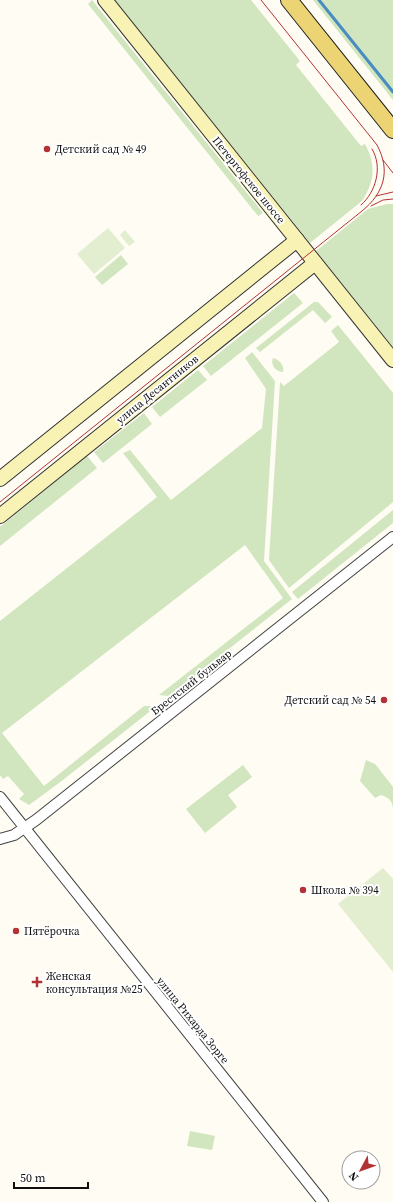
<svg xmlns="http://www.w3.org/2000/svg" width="393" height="1202" viewBox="0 0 393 1202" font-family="'Source Serif 4',serif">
<rect width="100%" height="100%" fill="#fefcf3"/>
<!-- green -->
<g fill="#d1e6be">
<path d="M92,0L263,213L258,216L88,4Z"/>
<path d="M114,0H251L300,61L296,65L361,146L365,144C376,165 375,181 362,201L310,243Z"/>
<path d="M313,0H393V100Z"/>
<path d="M387,204H393V347L316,251L368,209Z"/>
<path d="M121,255L128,264L102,285L95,277Z"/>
<path d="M294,293L303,303L211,376L203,366Z"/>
<path d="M314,302H318L320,304L332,317L325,323L313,310L260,352L256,348Z"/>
<path d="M338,325L393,393V502L289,588L269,560L280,382L284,386L339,342L331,331Z"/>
<path d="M252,352L275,381L264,561L292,599L169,696L159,695L283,598L245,545L2,733L44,786L144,706H151L153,709L59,783L29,805L19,799L24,794L8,776L3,779L0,775V621L157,497L123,453L130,450L171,500L262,428L266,389L245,358Z"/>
<path d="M273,358C279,359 285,366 283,372C276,372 270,365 273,358Z"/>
<path d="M198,370L207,380L160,417L152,407Z"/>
<path d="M144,413L152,424L103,463L94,452Z"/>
<path d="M87,456L97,468L0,546V527Z"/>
<path d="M393,510V523L298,599L292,592Z"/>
<path d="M366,760L375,764L393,787V808C392,800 389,798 381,795L375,798L360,781Z"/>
<path d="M243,765L252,777L228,795L237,807L205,833L186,809Z"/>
<path d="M190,1131L215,1136L212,1150L187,1146Z"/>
</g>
<!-- pitch -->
<g fill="#e2eecf">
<path d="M108,228L125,248L94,274L77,254Z"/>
<path d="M125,230L135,242L129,246L120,235Z"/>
<path d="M383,868L393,879V972L338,904Z"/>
</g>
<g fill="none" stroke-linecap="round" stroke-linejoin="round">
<!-- stream -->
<path stroke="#498cc1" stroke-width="3" d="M319,0L393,92"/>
<defs>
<g id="street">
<path d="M0,797L323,1202"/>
<path d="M0,839L14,835L36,820L393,537"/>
</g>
<g id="secondary">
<path d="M105,0L393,360"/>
<path d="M0,479L297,240"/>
<path d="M0,516L315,263"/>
</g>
<path id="primary" d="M289,0L393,130"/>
</defs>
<!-- street casing -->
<use href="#street" stroke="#424242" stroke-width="12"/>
<!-- secondary casing -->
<use href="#secondary" stroke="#313131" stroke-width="16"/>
<!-- primary casing -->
<use href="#primary" stroke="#202020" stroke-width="18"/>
<!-- street -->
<use href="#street" stroke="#fff" stroke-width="10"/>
<!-- secondary -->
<use href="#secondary" stroke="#f8f3b4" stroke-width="14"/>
<!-- primary -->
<use href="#primary" stroke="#ecd474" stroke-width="16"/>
<!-- tram -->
<g stroke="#b33334" stroke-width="1">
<path d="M383,160L393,173"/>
<path d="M376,196L393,192"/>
<path d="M361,205C376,192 383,167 372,149"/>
<path d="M371,206L383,200L393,199"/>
<path d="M0,502L362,211C384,193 391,171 377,145L261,0"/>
</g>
</g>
<!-- markers -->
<g fill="#b33334" stroke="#fff" stroke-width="1.5">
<circle cx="47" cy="149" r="4"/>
<circle cx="384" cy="700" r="4"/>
<circle cx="303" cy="890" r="4"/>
<circle cx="16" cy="931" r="4"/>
<path d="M35 976h4v4h4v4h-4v4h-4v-4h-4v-4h4z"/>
</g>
<g text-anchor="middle" stroke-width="4" stroke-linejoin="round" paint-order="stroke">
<!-- poi labels -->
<g font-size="11" fill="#0f0f0f" stroke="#fff" text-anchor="start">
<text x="55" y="153">Детский сад № 49</text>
<text x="376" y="704" text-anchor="end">Детский сад № 54</text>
<text x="311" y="894">Школа № 394</text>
<text x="24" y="935">Пятёрочка</text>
<text x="46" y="980">Женская<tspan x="46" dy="13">консультация №25</tspan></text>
</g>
<!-- street labels -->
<g font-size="11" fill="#0f0f0f" stroke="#fff">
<text transform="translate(249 180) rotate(51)" y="4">Петергофское шоссе</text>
<text transform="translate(157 389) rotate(-39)" y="4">улица Десантников</text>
<text transform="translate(191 682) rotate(-38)" y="4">Брестский бульвар</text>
<text transform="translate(193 1020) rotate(51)" y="4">улица Рихарда Зорге</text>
</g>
</g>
<!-- north arrow -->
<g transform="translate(361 1170) rotate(229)"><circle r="19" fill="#ffffff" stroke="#9f9f9f"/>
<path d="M0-3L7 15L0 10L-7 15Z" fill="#b33334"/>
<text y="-6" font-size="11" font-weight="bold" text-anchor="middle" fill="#0f0f0f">N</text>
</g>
<!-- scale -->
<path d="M14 1182v6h74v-6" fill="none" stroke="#0f0f0f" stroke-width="2"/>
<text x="20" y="1182" font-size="12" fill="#0f0f0f" stroke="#ffffff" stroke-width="3" paint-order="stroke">50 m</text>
</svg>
